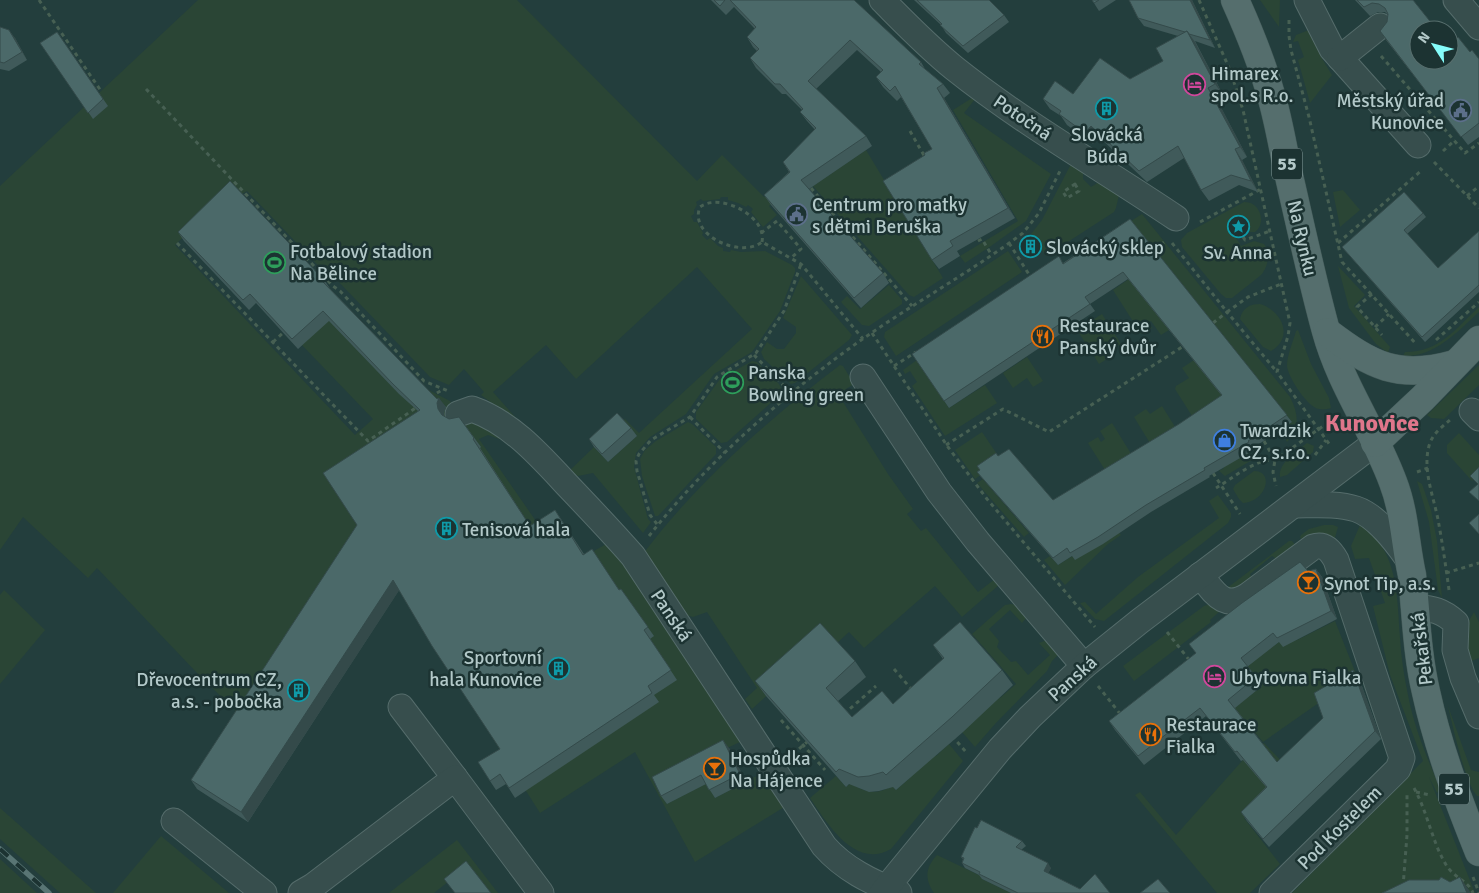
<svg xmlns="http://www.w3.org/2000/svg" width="1479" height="893" viewBox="0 0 1479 893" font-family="Signika,sans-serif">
<rect width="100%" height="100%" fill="#233e3d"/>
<!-- green -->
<g fill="#2a4535">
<path d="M198,0H517L697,181L722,155L764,197L777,185L783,193L769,206L777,215L763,227L751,212L753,209L748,205L746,207L738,203L728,200V197H721L720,199L703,201L701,199L696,202L697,205L694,210V214L691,216L694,222H697L703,233L702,235L707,240L710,238L718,246L723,248V251L730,252L731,250L741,252L765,251L792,265L795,268V272L780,311L752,352L714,374L686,414L650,437L636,453L634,467L648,519L651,522L643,533L593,473L578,476L567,473L594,447L608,462L637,436L623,421L625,419L639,433L752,329L697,267L576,379L546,345L493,392L524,427L481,395L484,392L464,369L449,385L430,377L335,278L332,280L247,191L205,216L175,245L355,435L373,419L300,343L315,306L406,400L421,386L450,401L451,404L454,402L466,420L468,419L511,443L488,435L479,439L538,524L563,568L610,542L742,741L654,783L667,804L707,783L715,798L764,772L786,806L695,862L635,752L540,813L364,535L243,718L198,674L97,568L88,578L23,517L0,550V186Z"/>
<path d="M1260,0H1280L1279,27Z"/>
<path d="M1309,30L1321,57L1332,75L1310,103L1298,60L1304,57L1298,41L1293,42L1296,35Z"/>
<path d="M972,98L975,99L964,113L1051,174L1026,221L991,246L965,263L960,256L1018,221L953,110Z"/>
<path d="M866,150L943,278L914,297L909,295L813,186Z"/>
<path d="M1072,162L1083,172V179L1091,187L1102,180L1119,195L1116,208L1114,212L1046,256L1031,234L1042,220Z"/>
<path d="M1343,190L1360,210L1340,227L1333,192Z"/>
<path d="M1244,202C1260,201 1267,223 1255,232H1249L1241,219L1229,226L1241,246L1254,241L1264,244C1271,253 1268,267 1261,275L1232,298H1226L1221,294L1182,247L1181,240L1187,233Z"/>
<path d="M1142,214L1290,397C1298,412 1301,429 1287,442L1280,429L1292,422L1154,249L1064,264Z"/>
<path d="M1008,251L1022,272L896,356L884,337L885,332Z"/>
<path d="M1338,266L1365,295L1354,306L1390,347L1388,353L1376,344L1349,308Z"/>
<path d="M801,276L852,335L849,340L795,383L791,384L764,359L761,352L767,342L777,349H784L796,333V327L783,318Z"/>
<path d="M1129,279L1169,330L1161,335L1151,321L1148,323L1152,328L1141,334L1113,290Z"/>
<path d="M889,285L902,300V304L869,326L862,325L841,302L847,296L860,309Z"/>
<path d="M1260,304C1281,310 1295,337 1271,351L1263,347L1240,319C1242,308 1250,304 1260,304Z"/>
<path d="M1479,307V312C1457,332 1435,357 1403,356L1405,352C1440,352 1455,329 1479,307Z"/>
<path d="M1102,314L1121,344L1110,351L1109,349L1106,351L1110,357L1099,364L1077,330Z"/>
<path d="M1298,330L1311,364L1329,398L1331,408C1328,409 1323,410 1319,409C1308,408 1288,377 1287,366C1287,355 1293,342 1296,331Z"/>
<path d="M1027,357L1043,381L1033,387L1027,378L1013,388L1003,373Z"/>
<path d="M917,360L949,408L985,385L997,403L945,436L912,386L917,382L910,371L905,374L903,370Z"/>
<path d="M1194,360L1228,403L1199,427L1175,389L1176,386L1189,378L1182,368Z"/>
<path d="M752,361L757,362L779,384L783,392L727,442L721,443L696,419V412L720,379Z"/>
<path d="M840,365L843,366L854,384L838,394L888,474L913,509L907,514L921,531L926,528L978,592L995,579L999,585L962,617L935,586L864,648L849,632L836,644L831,638L752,709L745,699L757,688L707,612L693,617L683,614L643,554C698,481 768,420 840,365Z"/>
<path d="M1479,365V385L1444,419L1431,418L1427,415Z"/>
<path d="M1162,406L1182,438L1156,453L1134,417L1146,409L1150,414Z"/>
<path d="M688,422L692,424L716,447V454L658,516H655L642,476L640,459L645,450L656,441Z"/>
<path d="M1112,423L1138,465L1112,481L1088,443L1098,437L1101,442L1105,439L1100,431Z"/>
<path d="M982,432L1001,460L975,479L955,450Z"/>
<path d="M1459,433L1479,455V474L1472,481L1447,453V445Z"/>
<path d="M1307,443L1314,446L1313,452L1287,475L1280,477C1278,463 1297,451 1307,443Z"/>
<path d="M1247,448L1253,458L1252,460L1225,476L1219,471L1224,468L1222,464L1233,457L1236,460L1239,459L1237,455Z"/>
<path d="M1254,471C1275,471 1266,502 1243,503L1239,499L1233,489L1235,485Z"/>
<path d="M983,479L1029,533L1024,537L977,483Z"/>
<path d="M1417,481L1422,484L1431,510L1437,541L1442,598L1438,590L1429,522Z"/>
<path d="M1218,495L1231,513V517L1228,523L1104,621L1095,619L1080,603L1085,602L1096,614L1138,577L1219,518L1209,501Z"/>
<path d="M1324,525H1333L1338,527L1334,541L1304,542L1300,537L1301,535L1309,529Z"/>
<path d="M1360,525C1399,548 1397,599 1400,638C1401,657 1404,676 1408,695C1414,727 1427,758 1440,788L1437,793L1429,777L1475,893H1292L1423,761L1390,675L1373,606L1385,603L1369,558L1355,559L1351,546Z"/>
<path d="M1116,529L1121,535L1108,544L1065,585L1044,560L1050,556L1058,565Z"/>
<path d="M1289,541H1292L1297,547L1280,561L1272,556L1250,574L1253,583L1240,589L1227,588Z"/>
<path d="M4,590L45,630L0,684V595Z"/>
<path d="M1011,604L1016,605L1027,617L1022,623L1010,610L989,629L999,641L997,647L1011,662L1016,661L1028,675L1050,655L1039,643L1047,640L1059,654L1052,661L1047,671L995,724L975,747L962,732L995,693L1000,698L1016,684L972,634L1005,605Z"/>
<path d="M1210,604L1219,609V612L1210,620L1211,622L1134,681L1123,666L1204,606Z"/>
<path d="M1474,612L1479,622V658L1464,664L1467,624Z"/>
<path d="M1335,621L1358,679L1320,702L1263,742L1234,708L1262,686L1246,666L1279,642L1297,640Z"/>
<path d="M1448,706L1471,770L1479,772V796H1477C1466,785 1452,724 1448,706Z"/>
<path d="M1264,743L1295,775L1244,818L1280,864L1250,893H1217L1135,795L1140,792L1176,835L1242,761Z"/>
<path d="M949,744L963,761L891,849C855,870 827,823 810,798L836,776L846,787L851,783C864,793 878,795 892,786L896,790L910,778L906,773L931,751L936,756Z"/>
<path d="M0,808L96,893H60L0,839Z"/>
<path d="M161,836L229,893H113Z"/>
<path d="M457,840L498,893H491L469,865L434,893H389Z"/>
<path d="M937,855L983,877L982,879L1011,893H934C924,878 926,867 937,855Z"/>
<path d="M0,859L37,893H0Z"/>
</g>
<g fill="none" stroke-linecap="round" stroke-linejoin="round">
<defs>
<g id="minor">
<path d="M882,0C905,23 928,47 954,68C1024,124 1102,168 1176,218"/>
<path d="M1307,0L1332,49L1418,145"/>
<path d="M1456,0L1479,27"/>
<path d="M1340,58L1380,26"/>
<path d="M863,377L939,492L978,542L1084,666"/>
<path d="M1472,411L1479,418"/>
<path d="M458,414L472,409C512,423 541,457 570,488C591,510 612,532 633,556L824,846C844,869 871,882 899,893"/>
<path d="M1294,505C1314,505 1337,503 1356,509C1377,516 1396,542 1408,559"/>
<path d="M1200,575C1215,593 1223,610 1247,596L1313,547C1325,543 1331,551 1336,560L1402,758L1398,769L1272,893"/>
<path d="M1415,607C1433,609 1442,610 1456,623L1455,650L1463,678L1479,716"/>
<path d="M401,707L455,778"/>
<path d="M174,821L264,893"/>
<path d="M301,893L313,886L455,778L541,893"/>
<path d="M882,893L1000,749L1030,717L1084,666L1140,621L1375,443"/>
</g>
<g id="major">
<path d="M1235,0C1249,31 1262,63 1271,95C1279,122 1283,149 1289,176C1301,228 1312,280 1326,331C1341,386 1374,430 1393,482C1405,513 1405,544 1412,575C1416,614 1417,654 1426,692C1438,747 1458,800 1479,852"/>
<path d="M1327,332C1372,366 1398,380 1455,364"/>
<path d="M1375,443L1423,398L1479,340"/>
</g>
</defs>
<!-- minor casing -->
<use href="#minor" stroke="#556c6b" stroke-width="27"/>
<!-- major casing -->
<use href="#major" stroke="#435a59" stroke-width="29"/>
<!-- path -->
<g stroke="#476053" stroke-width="3" stroke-dasharray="4 4" stroke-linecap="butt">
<path d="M39,0L101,91"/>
<path d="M1199,0L1230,70L1243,110L1290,323L1288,336L1277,372L1330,445"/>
<path d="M1289,20V36L1291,50L1309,117L1342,262L1416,344"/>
<path d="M1381,56L1465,153L1479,143"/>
<path d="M146,89L333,286L340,291L424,381L448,391"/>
<path d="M910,131L926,159"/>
<path d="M1443,151L1455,140"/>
<path d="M1434,162L1479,208"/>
<path d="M1075,184L1079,191L1067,198L1063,192Z"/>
<path d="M811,188L912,306"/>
<path d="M1467,196L1479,186"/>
<path d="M1200,222L1261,189"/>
<path d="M1239,230L1245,240L1270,231"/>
<path d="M761,233L777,221L801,249L791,258"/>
<path d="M973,237L976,242L982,239L991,254"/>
<path d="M762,242C767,216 720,192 700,207C688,235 741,259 762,242L801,264L863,339"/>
<path d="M177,243L368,441L417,407"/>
<path d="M1009,243L1030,276"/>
<path d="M1172,243L1227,312L1248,297L1281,284"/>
<path d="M1338,243L1422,170"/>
<path d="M1154,249L1166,241"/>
<path d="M1372,294L1357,307L1382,335"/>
<path d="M1213,323L1227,312L1277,372"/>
<path d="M1375,327L1389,314"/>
<path d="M872,333L948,447L987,499L1095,627"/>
<path d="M1436,340L1479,302"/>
<path d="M273,342L285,331"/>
<path d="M754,355L792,394"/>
<path d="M894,366L916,352"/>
<path d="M430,397L442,390"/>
<path d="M690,417L725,453"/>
<path d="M1264,441L1275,460L1273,472L1276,486"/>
<path d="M946,445L1003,409L1049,432L1182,347"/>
<path d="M1315,455L1326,440"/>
<path d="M1417,472L1428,468"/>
<path d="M1213,473L1240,514"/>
<path d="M1216,488C1233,478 1255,459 1275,460L1333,419"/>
<path d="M657,524L650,515L637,471L636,461L639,454L651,440L690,417L717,377L756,353L784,311L801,264"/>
<path d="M649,536C707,462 787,392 864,338C916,302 972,271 1023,233L1039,213L1060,171"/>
<path d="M1446,573L1479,563"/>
<path d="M1449,590C1446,568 1443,547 1439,525C1435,500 1422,471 1429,446C1432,434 1442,427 1450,420"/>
<path d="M1167,632L1190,661"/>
<path d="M894,669L913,691"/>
<path d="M1098,686L1121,715"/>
<path d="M844,714L876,686"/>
<path d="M781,720L825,770"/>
<path d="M952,736L966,752"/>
<path d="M793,754L807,742"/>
<path d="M1414,788C1427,811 1432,841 1445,863C1453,878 1468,880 1473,893"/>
<path d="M1416,792L1430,795"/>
<path d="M1473,877L1479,893"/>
<path d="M1403,887L1407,835V795"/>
</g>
<!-- minor -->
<use href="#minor" stroke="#374e4d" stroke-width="25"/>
<!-- major -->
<use href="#major" stroke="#556e6d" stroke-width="28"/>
<defs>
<path id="rail" d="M0,849L49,893"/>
</defs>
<!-- rail casing -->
<use href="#rail" stroke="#597574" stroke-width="5.5"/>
<!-- rail -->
<use href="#rail" stroke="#1c3332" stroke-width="4" stroke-dasharray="11" stroke-linecap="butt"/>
</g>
<!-- wall -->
<g fill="#405a5a">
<path d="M711,0H854L921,62L925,69L943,84L950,93L944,98L1015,218L957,251L960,256L939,269L932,260L925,155L932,149L901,97L897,101L883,87L876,77L881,72L857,50L816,89L866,136L872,146L809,189L883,273L889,283L861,308L771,205L764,195L789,172L783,162L815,130L807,121L800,112L802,110L786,94H782L756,68L750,58L757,51L753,47L747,37L755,29L734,7L726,15Z"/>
<path d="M914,0H989L1004,15L1009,22L968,53L946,33L941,25Z"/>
<path d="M1092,0H1116L1099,11Z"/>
<path d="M1192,0L1215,48L1195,41L1223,95L1216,98L1247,157L1242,160L1258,192L1239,185L1209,201L1201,190L1184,158L1147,182L1098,136L1093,144L1067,125L1061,116L1050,109L1043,99L1073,94L1130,79L1163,61L1178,36L1144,26L1138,18Z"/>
<path d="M1355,0H1413L1419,60L1470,52L1479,59V137L1468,145L1386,40L1380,31L1387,22L1388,15L1385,12H1378L1370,16Z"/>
<path d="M0,27L15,38L27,60L9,71L0,69Z"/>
<path d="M57,32L108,106L93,119L40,43Z"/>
<path d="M1423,213L1426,217L1407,234L1438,268L1479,231V292L1425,342L1342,247Z"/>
<path d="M1130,219L1292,422L1253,448L1254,450L1209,476L1210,477L1151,512L1103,544L1075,560L1072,556L1058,565L983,479L977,472L998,456L1053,500L1179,424L1222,396L1128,279L1090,304L1095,311L949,408L912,354L1063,263Z"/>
<path d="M178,232L325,281L331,290L437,399L446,407L444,412V416L449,419L459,417L481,447L480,448L530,526L555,510L584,554L619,590L621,589L654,636L650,639L677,680L654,695L659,702L515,798L506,784L496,790L490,781L500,749L399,590L248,822L197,789L191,780L357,525L418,411L399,394L329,321L298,349L256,303L249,310L184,241Z"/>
<path d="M631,428L637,436L608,462L594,447L589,439Z"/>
<path d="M1316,569L1322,577L1337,619L1283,647L1279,642L1247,667L1262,686L1235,708L1277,762L1323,718L1353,670L1359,678L1381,739L1269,847L1247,821L1241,812L1266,787L1243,760L1241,761L1206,716L1144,765L1115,730L1109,721L1196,653L1189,644L1308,571Z"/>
<path d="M933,645L1002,670L1013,685L963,732L896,790L893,787L879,791L869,792L849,784L846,787L766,696L755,681L855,661L866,677L838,701L852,717L893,704L943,659Z"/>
<path d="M729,748L746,782L715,798L706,784L667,804L661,796Z"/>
<path d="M977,828L1022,841L1026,846L1021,850L1051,868L1048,873L1080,889L1110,893H1011L982,879L979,875L965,868L962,863L963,859L961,857Z"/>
</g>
<!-- shaded-wall -->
<g fill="#344a4a">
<path d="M1190,0H1192L1215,48L1210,40Z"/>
<path d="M9,30L15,38L27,60L22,52Z"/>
<path d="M1187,31L1195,42L1223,95L1215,84Z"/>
<path d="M937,88L944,98L1015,218L1008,208Z"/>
<path d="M1208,88L1216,98L1247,157L1240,147Z"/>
<path d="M1091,126L1098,136L1093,144L1085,133Z"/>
<path d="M1235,149L1242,160L1258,192L1251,181Z"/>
<path d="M439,398L446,407L444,412V418L438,409L437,403Z"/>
<path d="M1316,569L1322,577L1337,619L1331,611Z"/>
<path d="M393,580L400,589L248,822L241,812Z"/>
<path d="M1353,670L1359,678L1381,739L1375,731Z"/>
<path d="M723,740L729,748L746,782L740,774Z"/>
<path d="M1048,863L1051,868L1047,876L1044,871Z"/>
<path d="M1460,877L1471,893H1467Z"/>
</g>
<!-- building -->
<g fill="#4b6969" stroke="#344a4a">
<path d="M714,0H725L720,6Z"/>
<path d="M730,0H854L921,62L919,64L943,84L937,88L1008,208L950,241L953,246L932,260L883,181L925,155L924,153L932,149L895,86L890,91L876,77L883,70L850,40L808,81L866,136L801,180L883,273L854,298L764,195L790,172L783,162L816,128L800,112L803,109L780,84H775L750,58L759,49L747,37L756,27Z"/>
<path d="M917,0H989L1004,15L963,46L940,25L942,24Z"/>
<path d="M1092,0H1099L1094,3Z"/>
<path d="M1129,0H1190L1210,40L1189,34L1187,31L1185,32L1138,18Z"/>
<path d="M1357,0H1413L1437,30H1419V60H1449V45L1458,37L1470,52L1472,50L1479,59V123L1461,137L1380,31L1387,22L1388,14L1385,8L1379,4L1372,3L1364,7Z"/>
<path d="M0,27L9,30L22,52L4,63L0,62Z"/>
<path d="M1187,31L1215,84L1208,88L1240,147L1235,149L1251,181L1231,175L1201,190L1178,146L1139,171L1091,126L1085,133L1059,114L1061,111L1043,99L1055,81L1073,94L1100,58L1130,79L1163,61L1156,48Z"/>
<path d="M57,32L103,99L88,113L40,43Z"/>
<path d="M230,181L325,281L323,282L437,399L439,398L437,403L438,409L442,415L449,419L459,417L474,438L473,439L530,526L555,510L583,555L592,549L619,590L621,589L648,627L644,630L671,670L648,686L652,693L509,788L500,774L490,781L478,762L500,749L432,646L393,580L241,812L191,780L357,525L323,473L420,410L393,384L323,311L292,339L250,294L243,300L178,232Z"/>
<path d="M1404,192L1423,213L1404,230L1438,268L1479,231V285L1422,337L1342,247Z"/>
<path d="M1130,219L1287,415L1248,441L1249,442L1204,468L1205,470L1146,505L1098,537L1070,553L1067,548L1053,558L977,472L980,470L977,466L996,453L998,456L1009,449L1053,500L1179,424L1222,395L1123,272L1085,297L1090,304L944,401L912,354L1059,256L1063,264Z"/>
<path d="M617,413L631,428L602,454L589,439Z"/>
<path d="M1479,467V501L1469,492L1478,484L1470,476Z"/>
<path d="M1479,514V534L1469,523Z"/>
<path d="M1300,562L1308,571L1316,569L1331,611L1277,638L1273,633L1241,658L1256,677L1228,700L1277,762L1323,718L1314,693L1353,670L1375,731L1263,839L1241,812L1267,787L1237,751L1235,752L1200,708L1138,756L1109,721L1196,653L1189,644L1242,603Z"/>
<path d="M960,622L1002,670L952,717L886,775L883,772L869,776L858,777L839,769L836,772L755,681L820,623L855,661L826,688L852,717L882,691L893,704L906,692L944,658L933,645Z"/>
<path d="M723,740L740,774L709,790L701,775L661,796L652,777Z"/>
<path d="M981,820L1022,841L1016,847L1048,863L1044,871L1080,889L1095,874L1110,893H1018L979,874L980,872L962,863L964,858L961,857L975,827L977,828Z"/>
<path d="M466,861L491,893H455L444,879Z"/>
<path d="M1441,877L1450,882L1460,877L1467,893H1382L1409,880H1439Z"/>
<path d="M1158,879L1170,893H1140Z"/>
</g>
<!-- icons -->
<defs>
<symbol id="hotel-ring" viewBox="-11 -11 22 22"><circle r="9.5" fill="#1c3332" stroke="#d1479c" stroke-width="1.5"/><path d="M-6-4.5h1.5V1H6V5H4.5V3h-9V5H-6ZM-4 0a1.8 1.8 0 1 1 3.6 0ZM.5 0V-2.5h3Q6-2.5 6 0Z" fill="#d1479c"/></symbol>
<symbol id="building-ring" viewBox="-11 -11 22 22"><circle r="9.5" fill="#1c3332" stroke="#0f9aa8" stroke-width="1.5"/><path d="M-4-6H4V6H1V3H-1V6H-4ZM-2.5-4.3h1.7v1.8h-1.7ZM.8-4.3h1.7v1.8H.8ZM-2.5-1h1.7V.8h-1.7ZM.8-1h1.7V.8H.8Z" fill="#0f9aa8"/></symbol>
<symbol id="civic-ring" viewBox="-11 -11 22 22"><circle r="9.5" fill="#1c3332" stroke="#5c6f8a" stroke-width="1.5"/><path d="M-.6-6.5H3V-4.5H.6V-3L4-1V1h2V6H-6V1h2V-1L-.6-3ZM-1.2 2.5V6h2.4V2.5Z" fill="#5c6f8a"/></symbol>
<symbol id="sight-ring" viewBox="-11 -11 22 22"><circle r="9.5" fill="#1c3332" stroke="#0f9aa8" stroke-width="1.5"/><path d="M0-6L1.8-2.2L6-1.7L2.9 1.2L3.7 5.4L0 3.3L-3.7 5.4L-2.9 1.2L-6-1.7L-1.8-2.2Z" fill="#0f9aa8"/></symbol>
<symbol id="stadium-ring" viewBox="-11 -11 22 22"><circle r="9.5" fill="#1c3332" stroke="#2e9e5b" stroke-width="1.5"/><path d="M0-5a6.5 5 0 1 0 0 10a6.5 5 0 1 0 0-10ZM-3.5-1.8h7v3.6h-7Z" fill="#2e9e5b"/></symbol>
<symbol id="restaurant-ring" viewBox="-11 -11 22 22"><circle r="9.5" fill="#1c3332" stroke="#e8710a" stroke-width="1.5"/><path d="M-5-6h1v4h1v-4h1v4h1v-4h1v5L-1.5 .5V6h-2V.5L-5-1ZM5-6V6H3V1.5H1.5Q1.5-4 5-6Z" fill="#e8710a"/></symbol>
<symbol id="shop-ring" viewBox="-11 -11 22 22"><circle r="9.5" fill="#1c3332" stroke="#3f7fe0" stroke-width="1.5"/><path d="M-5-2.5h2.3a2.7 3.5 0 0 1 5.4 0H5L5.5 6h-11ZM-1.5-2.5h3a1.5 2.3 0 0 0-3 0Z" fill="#3f7fe0"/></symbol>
<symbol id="bar-ring" viewBox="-11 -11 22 22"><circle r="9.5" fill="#1c3332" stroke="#e8710a" stroke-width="1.5"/><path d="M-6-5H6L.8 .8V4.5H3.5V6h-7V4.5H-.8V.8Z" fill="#e8710a"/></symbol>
</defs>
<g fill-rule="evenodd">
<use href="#hotel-ring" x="1182" y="72" width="25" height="25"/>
<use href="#building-ring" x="1094" y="96" width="25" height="25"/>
<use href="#civic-ring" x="1448" y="98" width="25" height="25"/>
<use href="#civic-ring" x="784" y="202" width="25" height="25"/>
<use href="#sight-ring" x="1226" y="214" width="25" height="25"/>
<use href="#building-ring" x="1018" y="234" width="25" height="25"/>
<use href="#stadium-ring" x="262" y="250" width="25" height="25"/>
<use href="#restaurant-ring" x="1030" y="324" width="25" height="25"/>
<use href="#stadium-ring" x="720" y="370" width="25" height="25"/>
<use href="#shop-ring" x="1212" y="428" width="25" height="25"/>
<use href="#building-ring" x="434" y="516" width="25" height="25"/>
<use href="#bar-ring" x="1296" y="570" width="25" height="25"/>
<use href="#building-ring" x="546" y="656" width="25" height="25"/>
<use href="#hotel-ring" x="1202" y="664" width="25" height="25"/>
<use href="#building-ring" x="286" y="678" width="25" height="25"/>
<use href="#restaurant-ring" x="1138" y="722" width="25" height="25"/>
<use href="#bar-ring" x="702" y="756" width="25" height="25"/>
</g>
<g text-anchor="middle" stroke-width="5" stroke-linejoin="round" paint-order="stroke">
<!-- shield labels -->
<g fill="#1c3332" stroke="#869c9c" stroke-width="1">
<rect x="1272" y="148.5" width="30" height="31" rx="4"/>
<rect x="1439" y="773.5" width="30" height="31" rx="4"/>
</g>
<g font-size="18" font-weight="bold" fill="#b3c9c9">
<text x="1287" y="170">55</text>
<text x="1454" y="795">55</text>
</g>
<!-- poi labels -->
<g font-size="19" fill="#b3c9c9" stroke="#1c3332" text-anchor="start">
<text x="1211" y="80">Himarex<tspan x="1211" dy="22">spol.s R.o.</tspan></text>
<text x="1444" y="107" text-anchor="end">Městský úřad<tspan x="1444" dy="22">Kunovice</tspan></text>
<text x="1107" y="141" text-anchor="middle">Slovácká<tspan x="1107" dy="22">Búda</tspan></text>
<text x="812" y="211">Centrum pro matky<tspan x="812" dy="22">s dětmi Beruška</tspan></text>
<text x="1046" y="254">Slovácký sklep</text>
<text x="290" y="258">Fotbalový stadion<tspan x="290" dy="22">Na Bělince</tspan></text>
<text x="1238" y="259" text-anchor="middle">Sv. Anna</text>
<text x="1059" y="332">Restaurace<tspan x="1059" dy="22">Panský dvůr</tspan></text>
<text x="748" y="379">Panska<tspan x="748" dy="22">Bowling green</tspan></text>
<text x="1240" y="437">Twardzik<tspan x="1240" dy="22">CZ, s.r.o.</tspan></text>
<text x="462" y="536">Tenisová hala</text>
<text x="1324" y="590">Synot Tip, a.s.</text>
<text x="542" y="664" text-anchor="end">Sportovní<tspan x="542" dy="22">hala Kunovice</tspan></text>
<text x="1231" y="684">Ubytovna Fialka</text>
<text x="282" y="686" text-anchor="end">Dřevocentrum CZ,<tspan x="282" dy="22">a.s. - pobočka</tspan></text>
<text x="1166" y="731">Restaurace<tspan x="1166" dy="22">Fialka</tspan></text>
<text x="730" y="765">Hospůdka<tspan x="730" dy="22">Na Hájence</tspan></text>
</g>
<!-- street labels -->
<g font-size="19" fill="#b3c9c9" stroke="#1c3332">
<text transform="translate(1023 117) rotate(34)" y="7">Potočná</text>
<text transform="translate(1303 238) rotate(77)" y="7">Na Rynku</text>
<text transform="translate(672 615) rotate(56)" y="7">Panská</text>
<text transform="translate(1421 649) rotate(-97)" y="7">Pekařská</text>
<text transform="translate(1072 678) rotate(-42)" y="7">Panská</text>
<text transform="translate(1339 827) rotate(-45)" y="7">Pod Kostelem</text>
</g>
<!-- district labels -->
<g font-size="24" font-weight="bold" fill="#df768b" stroke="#1c3332">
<text x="1372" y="431">Kunovice</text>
</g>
</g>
<!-- north arrow -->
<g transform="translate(1434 45) rotate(306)"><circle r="24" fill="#1c3332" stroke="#586f6e"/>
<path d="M0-4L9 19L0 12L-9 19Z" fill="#85fcfa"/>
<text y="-8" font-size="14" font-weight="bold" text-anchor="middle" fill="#b3c9c9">N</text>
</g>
</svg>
